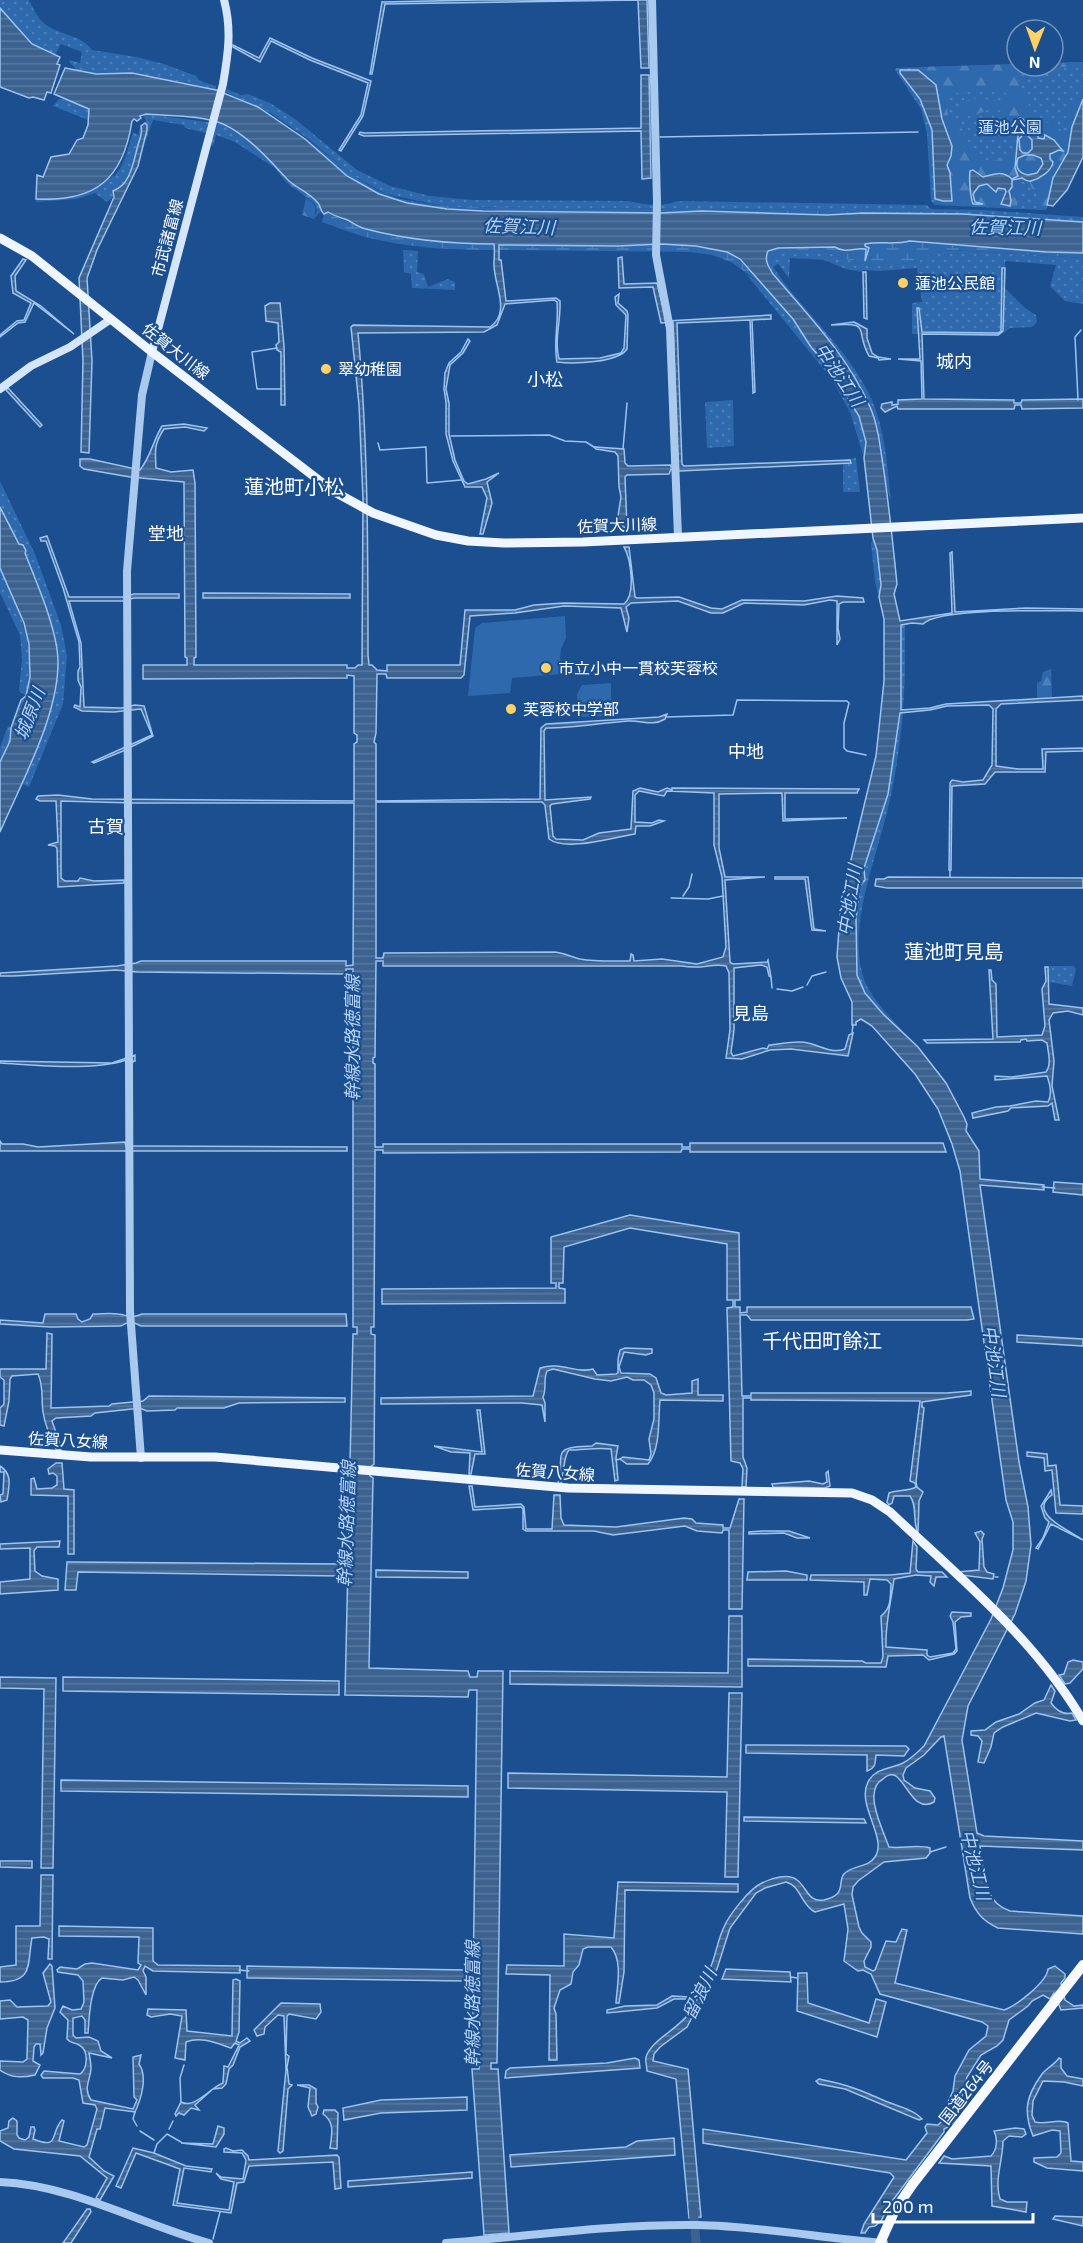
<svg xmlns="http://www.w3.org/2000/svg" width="1083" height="2243" viewBox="0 0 1083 2243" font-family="'Exo 2','Noto Sans JP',sans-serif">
<defs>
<pattern id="green-dots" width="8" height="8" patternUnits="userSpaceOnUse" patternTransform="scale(1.5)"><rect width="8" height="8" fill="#2e69ad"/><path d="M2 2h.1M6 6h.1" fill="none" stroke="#4d80b9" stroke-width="1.8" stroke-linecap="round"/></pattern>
<pattern id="forest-firs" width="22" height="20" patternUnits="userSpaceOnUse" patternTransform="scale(1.5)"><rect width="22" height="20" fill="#2e69ad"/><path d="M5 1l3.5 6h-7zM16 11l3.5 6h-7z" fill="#4d80b9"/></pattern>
<pattern id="wetland-marsh" width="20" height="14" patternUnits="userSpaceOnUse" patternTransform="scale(1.5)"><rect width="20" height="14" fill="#2e69ad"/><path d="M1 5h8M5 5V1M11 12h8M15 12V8" fill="none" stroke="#4d80b9"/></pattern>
<pattern id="water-rules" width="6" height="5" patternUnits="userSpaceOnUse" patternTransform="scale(1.5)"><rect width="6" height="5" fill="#3c6290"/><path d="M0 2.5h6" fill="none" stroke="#597aa1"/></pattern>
</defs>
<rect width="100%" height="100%" fill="#1b4f8f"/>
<!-- green -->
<g fill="url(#green-dots)" fill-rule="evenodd">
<path d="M0,0H29C33,8 38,19 45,24C59,35 82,35 92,50L136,57L164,64L196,76L200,81L216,86V90L184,82L114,73L96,74L78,71L69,62L70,60L80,63L82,52L61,44L55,55L32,44L3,13L0,8Z"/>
<path d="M1083,62V99L1072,127L1069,152L1046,210L935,205L931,201L927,134L921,109L895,70L896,68L1017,64V66H1053V63ZM920,99L951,156L935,199L932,130Z"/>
<path d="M226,89L241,95L248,94L270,103L295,119L357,170L390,186L430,196L472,200L628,201C646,205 660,207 678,201L927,205L931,209L984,210L1083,217V222L963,214L863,213L844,210L448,207L386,194L352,175L310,140L269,112L225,92Z"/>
<path d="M59,99L70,100L89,109L90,113L88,120L53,106Z"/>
<path d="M146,114L222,124L244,138L258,157L235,142L216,135L213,146L211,145L214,128L207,126L206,133L185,128L183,125L153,120L146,140H143L147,125L144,116Z"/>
<path d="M141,126C143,134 139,141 137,149C133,167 131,173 119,188C114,194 113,198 107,202L95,193C123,171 123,166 133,132L138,135Z"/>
<path d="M403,250L418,251L417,272L424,274L428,287L448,279L455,282V290L412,288L411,274L404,272Z"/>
<path d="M953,250L1083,258V304L1065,301L1050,286L1056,265L1005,261V288L1025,308L1036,315L1037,322L1032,327L1010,328L999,336L912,334V303L922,302L917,268L879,271L863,270L862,272L846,269L824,260L790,258L789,278L778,264L773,267C801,309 842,343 866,388C885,422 887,463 891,501C879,471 883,437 870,407C848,356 808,315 773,274L771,260L778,251H824L863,265L879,266L910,263L935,252Z"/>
<path d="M746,274L762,284L793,319L811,347L830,369L859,416L866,442L864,458L850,412L831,378Z"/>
<path d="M733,400L734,446L707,448L705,402Z"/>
<path d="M856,458L860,492H843V460Z"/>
<path d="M0,481L35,554L61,625L67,656L63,704L29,787L21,783L51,707L58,666L57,651L53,629L30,565L0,507Z"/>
<path d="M873,538C880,556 883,577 879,597L875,582L871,544Z"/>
<path d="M0,568C20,613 37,646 26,696L19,691L22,659L20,635L0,593Z"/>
<path d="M905,624V674L903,710H901V625Z"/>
<path d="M900,713H903C900,744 896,774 889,804C878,854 846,929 864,979C873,1003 901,1028 918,1047C896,1027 868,1006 858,976C853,961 856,941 856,925C856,911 856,891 865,880L864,868Z"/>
<path d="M8,726L11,728L10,741L0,762V747Z"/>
<path d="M1049,966H1074L1076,969L1072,986L1049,982Z"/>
</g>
<!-- forest -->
<g fill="url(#forest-firs)">
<path d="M1083,62V69L1074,67H1022L1016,74C1018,86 1031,113 1041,119C1052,126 1062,128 1070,138L1069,152L1062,164L1056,163L1059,146C1048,133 1030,129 1020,118L1005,121L1001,111L991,108L976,115H964L960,110V104C972,95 991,99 1004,103L1009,100L1008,94L995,89L951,94L947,103L948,116L960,124L964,134L962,141L965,150L977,152L985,161L998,160L1004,154L1016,156L1015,168L1018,176L1012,179L1007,174L983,177L974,170L969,176L971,183L969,188L973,204L979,203L975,202L973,194L979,186L987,184L996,191L998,188L1005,189L1006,192L1001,204L1012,187L1019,188L1017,209L954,205L947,165L951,156L952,146L942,119L936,85L918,70L920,67L1017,64V66H1053V63Z"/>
<path d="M1083,85V99L1072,127L1067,124V116Z"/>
<circle cx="1025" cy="144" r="8"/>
<path d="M1025,155H1033L1041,158L1043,164L1037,173L1028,175L1019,171L1017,167L1018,158Z"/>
<path d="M1041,175L1053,178L1046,210H1037L1038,190L1032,189L1029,181Z"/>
<path d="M306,198C316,204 317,208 314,219L302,215Z"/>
<path d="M1051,669L1052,697L1037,700V683L1041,681L1043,672Z"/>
</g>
<!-- wetland -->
<g fill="url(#wetland-marsh)">
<path d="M291,129C323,148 349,177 383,193C400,201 429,203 448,207L844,210L863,213L827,215L702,211L661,213L447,209L407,203L379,194L347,176Z"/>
<path d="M244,138L275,164L291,183L306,191L320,205L321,211L314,219L317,210L314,203L287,183L274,167L258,157Z"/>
<path d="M113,175L115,177L95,193L77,199L36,202V199C64,200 93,197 113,175Z"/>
<path d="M328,212C363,236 451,244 494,244L495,250C452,250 408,248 366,237C351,233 337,227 322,222L324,214Z"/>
<path d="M910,241L1046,252L1083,253V258L953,250L935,252L910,263L879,266L863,265L824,251H778L771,260L773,274L767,263V251L778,248L836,247C846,254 854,247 866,249L864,258L869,249L865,246V244C880,241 895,245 910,241Z"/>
<path d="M499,244C539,245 579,247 619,246C648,245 703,240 729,253C743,260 751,274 762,284L731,262L712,255L691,252L499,250Z"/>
</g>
<!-- pitch -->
<g fill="#2e69ad">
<path d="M565,616L566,638L561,649L560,659L566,667L562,674L512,678L510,693L468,696L475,628L482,623Z"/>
<path d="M611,683V716L577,717V694L582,685Z"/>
</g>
<!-- water -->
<g fill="url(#water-rules)" stroke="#9cc4f0" stroke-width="1.5" fill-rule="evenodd">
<path d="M478,0H647L649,68H641L638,0L385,4L372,74H370L382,2Z"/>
<path d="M0,8L32,44L60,57L57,64L60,65L51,93L47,92L44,100L33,97L29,98L0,87Z"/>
<path d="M270,38L312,58L371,81L363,116L341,151L339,150L361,115L368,83L310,60L271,41L260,62L233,47V45L259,58Z"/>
<path d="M65,68L96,74L132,73L216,90L258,107L305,139L347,176L379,194L407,203L447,209L483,211L661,213L702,211L827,215L863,213L963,214L1083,222V253L1046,252L910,241C895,245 880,241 865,244V246L869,248L865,261L866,249C855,247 846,254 835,247L778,248L768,251C764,260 768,266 773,274C808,315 848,356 870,407C878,425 880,446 883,465C889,505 893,544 897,584L894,594L900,621L952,613L950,553L952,552L955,612L1026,608L1083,609V611C1056,611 938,607 923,624L912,623L901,625V710L930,708L946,704L1083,696V700L1001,704L996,709V766L1018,769H1043L1042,749L1083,748V751L1046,752L1045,772H995L985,784L952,786L951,870H949L950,783L952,780L963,782L983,780L992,765L993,709L989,705L947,706L930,710L900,713L888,794L864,868L865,880L860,886L856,919L857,975L865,993L883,1014L918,1047L946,1083L964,1117L967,1124L966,1131L979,1151L980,1179L1044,1185V1190L980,1185L1019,1462L1028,1507L1031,1545L1026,1581L1015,1614L968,1706L962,1740L977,1833L984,1836L1083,1841V1850L980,1846C984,1870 982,1902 1010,1911L1083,1916V1934L998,1928C983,1921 976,1913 970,1898L944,1736L941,1737L924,1755L906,1768L903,1775L904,1780L915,1788L930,1791L935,1798L934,1802C915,1813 908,1785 896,1776C891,1773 886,1776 883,1779C862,1790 883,1830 889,1847C902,1849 917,1844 930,1848V1853L926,1858L884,1862L858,1881L853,1887L852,1895L859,1927L862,1933L871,1942V1947L864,1961L865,1967L873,1971L875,1970L886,1941L896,1942L902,1929L907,1930L895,1983L1004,2010C1016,2006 1047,1982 1048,1969L1055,1966L1065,1974V1978L1061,1983L1065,2000L1074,2006L1083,2005V2008L1061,2010L1054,1993L1050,1999L1043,1995L1032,2001L1028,2006L1009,2020L1003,2040L997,2046L981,2055L967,2077L956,2118L950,2126L944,2129V2132L890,2204L881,2221L875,2226L869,2227L865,2233H861L864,2224L894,2177L890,2173L703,2143V2129L906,2160L927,2133L925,2127L927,2124L938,2125L942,2121L941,2118L953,2091L955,2076L969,2050L986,2036L988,2026L982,2022L880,1994L871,1974L863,1970L858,1971L844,1961L848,1929L844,1904L815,1912C801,1905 801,1886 786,1882L765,1888L756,1893L730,1928L717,1969L687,2027L660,2047L654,2054L653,2061L688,2069L701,2217L689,2218L676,2079L647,2071C647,2067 645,2060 646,2057C652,2039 679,2029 690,2012C698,1998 706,1981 711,1966C716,1954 718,1939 724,1927C729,1915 750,1888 762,1883C771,1878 789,1873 797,1880C807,1887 808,1903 824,1900C828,1899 834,1897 837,1894C843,1889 839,1879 844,1874C852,1865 868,1868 875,1857C888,1838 856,1805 868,1782C875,1768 890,1769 903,1763C911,1759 917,1753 924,1746L991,1619L1003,1588L1013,1550V1522L1006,1500L960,1171L952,1144L938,1109L915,1074L872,1026L861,1019L856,1022V1025H852V1002L841,978L837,957L841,901L876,756L884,681V619L879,597L881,585L877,550L873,538L864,458L866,442L859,416L830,369L811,347L793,319L740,259L727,252L696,246L661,244L618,246L499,245V260H501L506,301L556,298L560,301C561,321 554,340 559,359L600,358L621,353L624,348L626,315L616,305L615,297L619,294L618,303L627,311L628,315L627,349C618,363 573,364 557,362C553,341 559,323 557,302L554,300L505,304L497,325L484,332L358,333C368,441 368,548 368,655L369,665H372L377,670L387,671V665H460L465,610H515L534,605L564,603L624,604C636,595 631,559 624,547H629L635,597L637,598L679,597L711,608L722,609L742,600L804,601L837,596L863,598L864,602H843L839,604L838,628L840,639L837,645V601L830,600L804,605L744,603L723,613H711L678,601L631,603L626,607L629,618L627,632L621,608L564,606L515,613L470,616L464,675L461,678H387L386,674H377L376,733L374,742L376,744V801L540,799L541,728L546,724L659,717L667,714L665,719C652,727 642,720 628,721C601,723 574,728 546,728L544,731L545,800L591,797L590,799L552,804L550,806L553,836L556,839L583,840L599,833L631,829L633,791L640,788L658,792L667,788L672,790V788L859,789L857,793H785V819L847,818L783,821L782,793L719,794V848L725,877H765L725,880L730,962L733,964L767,962L768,960L771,977L769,976L767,967L761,965L734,968V1030L731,1052L733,1056L737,1055L763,1048L767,1049L769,1045C781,1044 797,1040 808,1043C821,1046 832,1054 845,1049L849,1035L853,1033L848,1056L791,1049L770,1050L742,1059L726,1058L730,1030L729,973L726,966C711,963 701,970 682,966H383V961H376L375,1057L373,1058V1063L375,1064V1147H383V1144H682V1147H690V1143H943L946,1152H690V1149H682L681,1152L383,1153V1150H375L374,1327H371V1334L375,1335L374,1464L370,1467V1476L373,1478L369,1668L468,1671L470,1677H477L478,1671H503L497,2063H491V2069H498L509,2233L484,2235L472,2069H479V2063H472L477,1690H469L468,1697L345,1695L350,1476L352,1466L350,1463L353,1334H357V1327H353V1063H356V1058L353,1057V969H346V974L137,972L116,970L14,976H0V973L117,966L136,963L141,961H346V966L353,965L354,803H133L61,801V878L65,881H78L80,878L94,881L124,880V883L58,887L57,848L55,846L48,845L58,842L56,801H40L36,799L38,796L58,795L92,799L354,801V744L357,742V735L354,733V676L347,675V678L143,679V665H187V658L185,657L184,482L130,477L84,469L80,466V459H90L140,470C151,456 153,441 162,426L184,424L207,428L204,431L185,427L164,429C154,444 155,450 156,468L171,472L193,470L195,483L196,657L194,658V665H347V668H355L358,665H362L363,499L359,405L351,327L353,325L490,327C512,312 493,284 494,263C494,258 495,251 494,244C451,244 408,240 366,229C358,227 352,222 345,219C338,217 334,216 328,212L324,214C320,211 321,207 318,203C309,192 298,189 289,181C270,161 249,136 223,124C203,115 168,116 146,114L140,116L141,118L137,121L134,119L132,121C123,180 95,202 36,199L37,175L43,177L51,157L69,154L77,140L83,138L88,125L89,109L54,94ZM639,791L664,796L667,791L714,793V845L722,877L726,947L723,957L697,964L662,959L634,961L633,955L631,954L630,961C613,961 596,962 580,959C571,957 564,953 555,952L384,953L383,958H376V802H542L545,805L549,839C566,852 614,837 635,834L636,826H650L664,821L659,820L652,823L635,822V795Z"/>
<path d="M900,70H918L936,85L942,119L952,146L951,156L947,165L950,173L952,201H943L935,199L932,130L920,99L900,73Z"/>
<path d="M641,75H649L651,178L642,179L641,131L364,136L359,134L360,132L364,133L641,128Z"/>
<path d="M1083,99V157L1067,190L1053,206L1047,205L1053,178L1068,152L1072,127Z"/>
<path d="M1020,118L1023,119L1025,124L1038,130V138L1044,139L1045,135L1054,140L1063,151L1059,150L1050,154V159L1053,162C1052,171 1039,179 1031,181C1028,182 1024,179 1022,178L1012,180V187L1009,191L1011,200L1010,206L1001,204L1006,192L1005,189L998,188L996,192L987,184L979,186L973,194L975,202L983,204H973C970,196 969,179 970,171L973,170L983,177C994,174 1003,170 1012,179L1018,176L1015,168L1019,124L1018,120ZM1027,135L1032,140V149L1028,153H1023L1020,150L1019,139L1022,136ZM1025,155H1033L1041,158L1043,164L1037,173L1028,175C1018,173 1015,167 1018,158Z"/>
<path d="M145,123L147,125V130L138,166L97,250L87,278L92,361L89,453L81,452L83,361L79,278L114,197L113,191C131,184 133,163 138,145C140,138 143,133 141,126Z"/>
<path d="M622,257L624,284L657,283L666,321L771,315V319L752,320L755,392L753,393L750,320L677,323L682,464L684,466L850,460L851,463L680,471L671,469L669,474L627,475L625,477L627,528L623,527L618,516L621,497L619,487L618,456L615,452L596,449L594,447L624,449L625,463L628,466L671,465V467L678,466L673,322L661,323L653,287L619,288L618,258Z"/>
<path d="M23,259L26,260L15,276L16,291L41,306L74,334L34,303L25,322L18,323L0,337V335L17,321L24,320L31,303L13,293L11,276Z"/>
<path d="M1002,268H1005L1003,331L998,335L922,334L924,399L1014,400V403H1021L1022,400L1083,399V408L1022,409L1021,405H1015L1014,409H898L897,406L885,412L881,408L882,404L892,402V405L898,404V400L922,399L921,361L898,359H920L917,308H919L922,332L998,333L1001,331Z"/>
<path d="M863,272H866L867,319L864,318Z"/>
<path d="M941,276L954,285H966L970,290L961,286H938L937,280H928L927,277Z"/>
<path d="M270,303H280L284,346L285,405H281V352L277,350L276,345L279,342L278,323L266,321L265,306Z"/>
<path d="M854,322L867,329V338L872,353L878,357L891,359L879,360L878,358L869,356C854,329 873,322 831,325Z"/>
<path d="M468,339L470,341L463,353L450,365L446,389L449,403V434L455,460L464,481L468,484L486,479L499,473L487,482L492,503L483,534H480L487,498L482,487H465L453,461L446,434V402L444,389L445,373L449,363L461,352Z"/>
<path d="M8,388L42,425L40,427L6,390Z"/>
<path d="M0,507L19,544L23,545L26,551L25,553C37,584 52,617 57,649C65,704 22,781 0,832V762L10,741L11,728L21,700L26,696L30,677L29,644L24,623L0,568Z"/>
<path d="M47,536L69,597H123L134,594H179V598H134L123,601H69L81,643L84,707L122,708L135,705L144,706L153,736L123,751L94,763L92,762L152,735L141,709L114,712L82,711L74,707L75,705L80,707L81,687L78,680V671L80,667L79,642L63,588L46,541H41L40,538Z"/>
<path d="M203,593L350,594V598H203Z"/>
<path d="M775,877H808L814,929L826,931L812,930L805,879H775Z"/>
<path d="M888,877L1083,878V888H887L875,886L876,879H884Z"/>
<path d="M1045,967H1048L1049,1004L1083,1008V1015L1068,1011L1053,1013L1049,1020L1054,1061L1052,1086L1059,1120H1055L1052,1103L1048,1106L1011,1108L1008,1111L973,1118L972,1113L996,1107L1010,1106L1036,1101L1048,1102C1052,1095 1050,1084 1047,1076L995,1080V1076L1012,1077L1046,1072C1052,1064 1048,1052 1047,1043L1042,1040L1027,1041L1026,1039L1021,1040L1020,1042L927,1043L924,1040L993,1039L989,970H991L992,980L996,984L997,1037L1042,1035L1045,1026L1042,989L1046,981Z"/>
<path d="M135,1055V1061L133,1062L132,1058C98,1072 37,1065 0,1063V1061L112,1063Z"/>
<path d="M0,1141L2,1144H23L38,1147L125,1142L126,1146H139L347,1147V1151H0Z"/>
<path d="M1054,1182L1083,1184V1195L1053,1192Z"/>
<path d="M630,1215L739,1233L740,1300H735V1307H740V1313L747,1312V1307H971L974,1319L967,1320H751L747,1315H740L742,1396H751V1393H947L971,1391V1395L922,1402V1407L924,1408L916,1482L917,1487L923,1492L919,1501L918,1533C912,1521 918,1507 910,1496H894L892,1503L889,1505L887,1502L889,1493C898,1489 907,1492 916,1487L915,1483L910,1481L920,1401L751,1400V1398H743V1457L747,1468L746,1487H742L743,1469L740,1463L731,1461L727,1308L733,1307V1300H727V1244L630,1228L564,1247L563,1283H559V1288L565,1289V1303L382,1304V1289L556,1288V1283H551V1237Z"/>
<path d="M45,1314H76L78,1319L82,1322L90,1319L93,1314C101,1314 110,1313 118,1314C128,1315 131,1319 142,1314H346L347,1326H141C134,1322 128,1321 121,1326L50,1327L0,1324V1320L43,1323Z"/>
<path d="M47,1333L52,1334L51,1408L109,1406L112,1404L143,1401L149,1396L345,1398V1402L239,1403L224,1408H177L175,1410L147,1411L142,1409H132L95,1413L91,1416L56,1418L52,1421L61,1447V1450L56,1449C50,1437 45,1425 43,1412C41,1398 44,1387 38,1374L12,1376L10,1379L9,1401L4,1426L0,1425V1408L4,1404V1380L0,1377V1369H46Z"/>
<path d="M1017,1335L1083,1339V1346L1017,1342Z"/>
<path d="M625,1348L652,1349V1353L646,1355L624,1352L619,1367L621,1373L650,1374L656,1378L661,1393L666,1395L692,1393V1381L698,1379V1395H723V1401L660,1400C658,1420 661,1448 648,1464H627L620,1459L623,1457L649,1460L651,1454L649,1439L654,1419V1393L651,1385L644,1380H633L627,1377L611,1381L595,1379L553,1369L547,1371C543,1380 547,1388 543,1397L545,1403V1422L542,1405L522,1403L381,1404V1398L533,1396L540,1368C562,1361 575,1374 593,1369L597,1375L616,1374L618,1373V1359L620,1350Z"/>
<path d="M477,1410H480L485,1454H475L471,1474H469L470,1453L451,1452L434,1446L482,1452Z"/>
<path d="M596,1443L618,1446L616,1457L618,1480L615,1481L611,1449C598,1447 583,1450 569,1450C563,1456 564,1475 561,1484H558C565,1452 550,1447 592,1446Z"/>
<path d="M1027,1452L1047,1454L1048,1466L1056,1465L1060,1505L1083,1506V1514L1056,1513L1052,1470L1045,1471L1044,1458L1027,1456Z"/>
<path d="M56,1463H62L64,1489L74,1490V1554H68V1496L31,1495V1479L34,1478L37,1489L52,1488L57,1485V1476L53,1473L49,1474L48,1469Z"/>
<path d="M0,1466C13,1474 9,1486 7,1500L1,1502L0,1495L3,1494L4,1472H0Z"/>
<path d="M828,1471L830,1486L825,1488L773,1487L772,1484L809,1481L823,1484L827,1482L826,1473Z"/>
<path d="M469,1486H472L475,1507L521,1504L524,1507L526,1529H552L554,1495H560L561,1518L564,1525L616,1527L684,1518L692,1519L696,1523L723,1525V1528H730L739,1499H744L742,1609H729V1530H723L722,1533L697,1531L685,1526L613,1535L594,1531H526L523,1529V1509L521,1507L473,1510Z"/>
<path d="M1051,1490L1052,1495C1025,1513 1073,1532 1083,1540L1051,1524L1038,1549L1036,1548L1043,1538L1049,1522L1045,1518L1041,1506Z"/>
<path d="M762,1531H789L810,1538H797L784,1533L749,1534V1532Z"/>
<path d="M981,1531L984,1534L982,1539L984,1567L987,1572L994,1574L993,1579L961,1575L957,1572L979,1570L980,1542L975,1533Z"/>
<path d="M60,1541L59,1547H37L34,1551L35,1571L42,1576L58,1579V1590L0,1594V1582L30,1579V1548L0,1549V1544Z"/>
<path d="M913,1541L917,1547L916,1569L918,1572H942L947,1577H936L934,1586L930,1582L931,1576L916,1575L894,1579C891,1603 885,1623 886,1647L927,1650V1655L930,1657L953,1653L956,1649L953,1622L950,1616L952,1612L971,1613V1616L961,1617L955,1622L957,1651L954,1654L929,1660L923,1655L888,1656L886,1667L748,1666V1659L862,1661L866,1663H881L883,1657L881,1616C892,1608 890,1596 891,1584L887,1580L870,1579L867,1595H864V1582L810,1580L811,1575H890L910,1573Z"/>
<path d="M67,1562H71L340,1564V1576L78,1572L76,1590H65Z"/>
<path d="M376,1570L468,1572V1578L376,1577Z"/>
<path d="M786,1571L807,1575V1580H747L748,1572Z"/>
<path d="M729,1616H742V1687L510,1684V1671L728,1673Z"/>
<path d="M1073,1660L1083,1662V1669L1070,1683L1065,1684L1059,1675L1064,1674L1068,1662Z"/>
<path d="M0,1677L56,1678L53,1868H41L44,1689L0,1688Z"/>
<path d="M63,1677L339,1681V1695L63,1691Z"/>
<path d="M1051,1685L1055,1691L1051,1703C1056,1710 1063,1715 1072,1713L1076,1720L1070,1721L1036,1713L1003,1727L994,1733L991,1747L984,1763L978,1762L982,1741L978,1736L971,1735V1731L985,1730L996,1722L1019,1714L1035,1703L1044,1700Z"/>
<path d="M729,1693H742L738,1877H725L727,1792L508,1788V1773L727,1777Z"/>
<path d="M746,1745L906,1746L909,1749L904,1756L876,1755C875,1763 876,1768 867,1771V1755L746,1753Z"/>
<path d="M61,1780L468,1786V1797L61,1791Z"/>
<path d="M744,1817L864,1819L866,1823L744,1821Z"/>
<path d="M0,1861H32V1868L0,1867Z"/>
<path d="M41,1875H53L52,1959H48L49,1939L44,1937L32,1938C27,1964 34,1982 0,1982V1967L16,1965V1926H40Z"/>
<path d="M618,1882L738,1884V1892L625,1890L624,1972L619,2003H616C617,1986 623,1961 611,1947H588L583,1949L579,1965L573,1972L571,1984L560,1990L554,2008L556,2014L557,2060H549L550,1975L506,1974L507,1965L564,1966V1934L614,1938Z"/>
<path d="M59,1926L153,1928V1961L158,1965L240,1966V1973L153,1971L145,1966L143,1971L146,1977V1995L138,1980L134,1977L123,1980L102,1978C90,1985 89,2020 88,2033H85V2020L82,2016L73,2018V2035L76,2038L89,2037L98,2041L101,2051L112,2058L89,2053C90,2058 91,2064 91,2069C90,2081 83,2088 91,2100L133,2109L137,2100L134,2097L133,2057L141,2055L139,2064C148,2077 141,2099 135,2112L105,2108L100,2129H97L89,2157L104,2171L114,2176L100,2200L96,2198L107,2178L80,2156L14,2149L0,2141V2131L8,2128L9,2121L13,2118L17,2121V2135L19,2138L25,2140L29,2137L31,2127H34L35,2130L33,2139C61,2150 49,2134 62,2120L64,2121L59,2141L84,2147L87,2145L97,2109L95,2105L83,2103L79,2080L73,2078H43L41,2075L44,2071L80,2074C88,2068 89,2050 79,2045C74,2042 71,2044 67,2039L68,2020L60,2012L63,2006L72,2010L81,2009L84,2002L83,1981L78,1975L58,1972L57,1970L60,1967L77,1969L85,1964L92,1963L138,1970L141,1965L138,1963L139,1937L59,1936Z"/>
<path d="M50,1964L52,1966L55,2008L47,2028L43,2053L41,2055L40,2044H36L34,2047L33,2061L40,2065L35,2075C22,2078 11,2078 0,2070V2061L23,2062L27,2059L28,2020L23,2017L0,2019V2001L10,2000L17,2007L48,2006L51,2002L43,1973Z"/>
<path d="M247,1966L465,1970V1981L247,1978Z"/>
<path d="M726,1969L790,1972L791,1982L722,1979Z"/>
<path d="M798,1973H807L808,2003L869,2023L876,1999L886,2002L877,2037L797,2011Z"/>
<path d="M236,1979L240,1981L239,2032L236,2041L240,2043L247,2038L250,2041L240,2047L233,2065L229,2069L226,2084L222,2088L213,2089L195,2105L199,2110L191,2108L184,2115L179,2113L176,2116L175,2114L181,2102C195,2109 207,2090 223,2083L224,2066L228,2067L239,2045L235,2043L231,2048C216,2043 201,2036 186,2042L185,2060L175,2058L182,2016L170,2014L151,2017L147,2015L148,2009L186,2010L187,2031L232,2036L233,1980Z"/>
<path d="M672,1996L689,1997L688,1999H674L657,2008L607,2013V2010L625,2006L657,2005Z"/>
<path d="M281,2003L320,2004L321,2012L316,2019L289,2014L287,2016L286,2054L289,2056L287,2067L289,2084L292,2085L288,2089L283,2151L280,2153L278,2151L286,2070L284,2016L278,2015L265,2027L264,2034L257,2036L254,2030Z"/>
<path d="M635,2058L639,2060L640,2068L505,2078L506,2071L510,2068L607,2063Z"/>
<path d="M1059,2058L1061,2059V2068L1067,2076L1083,2079V2086L1064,2082L1043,2081L1033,2101L1032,2115L1035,2122C1046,2125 1059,2118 1068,2123L1071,2161L1083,2162V2171L1047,2168L1034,2162V2158L1057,2157L1061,2153L1060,2131L1052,2130L1033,2136C1023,2111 1026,2096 1042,2074C1047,2068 1055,2064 1059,2058Z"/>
<path d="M819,2079C845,2084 861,2090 885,2101C897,2106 913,2109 922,2119L919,2120L845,2089L819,2084L816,2081Z"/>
<path d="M297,2085H309L316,2089V2103L318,2107L316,2114L312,2116L308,2107L310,2088Z"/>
<path d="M467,2097V2110L381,2113L344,2120L343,2108L381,2100Z"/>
<path d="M324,2110H335L338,2113L337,2149L330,2148C332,2134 335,2122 323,2114Z"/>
<path d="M218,2126L224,2128V2134L216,2147L181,2143L213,2144Z"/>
<path d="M1015,2128L1024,2129L1026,2134L1022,2137L1009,2136L1003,2141C1003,2160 994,2180 1000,2199L1007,2202H1027L1026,2212L992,2206L991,2166L939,2163L944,2156L952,2159L991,2156C997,2150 998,2139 994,2131Z"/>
<path d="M674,2138L675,2155L511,2167L510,2155L626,2147L637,2141Z"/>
<path d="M133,2148L154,2153L186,2166L212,2169L211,2172L184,2168L177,2203L229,2210L234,2182L221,2179L216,2173L221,2177L243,2179L246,2160L242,2153L224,2152V2149L226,2148L233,2151L242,2150L248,2156L249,2160L337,2155L339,2157L341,2188L335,2189L333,2162L249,2166L244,2182L237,2183L231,2213L173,2205L180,2169L136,2153L121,2188L116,2186Z"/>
<path d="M472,2172V2178L348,2187V2181Z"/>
<path d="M87,2209H90L91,2212L71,2243H63Z"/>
<path d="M1055,2216L1083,2217V2226L1053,2219Z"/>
</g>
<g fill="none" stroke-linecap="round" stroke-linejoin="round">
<!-- stream -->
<g stroke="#9cc4f0" stroke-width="1.5">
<path d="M660,137L918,132"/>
<path d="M277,348L252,352L257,389H281"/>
<path d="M1078,400L1075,337L1081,330"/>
<path d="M451,436L549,435L565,441L586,442L594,447"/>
<path d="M378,443L380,450L426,447L427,483L461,480"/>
<path d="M623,449L627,403"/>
<path d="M666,717L733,715L737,700L847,701L849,703L844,723V748L847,751L866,755"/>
<path d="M950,870V877"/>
<path d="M683,896L689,887L692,874"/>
<path d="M671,898L708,899L723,896"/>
<path d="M771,977L772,988"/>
<path d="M807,985L812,976L826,972"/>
<path d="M777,989L792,991L803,987"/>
<path d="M852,1033L853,1025"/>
<path d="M1042,1187L1055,1188"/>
<path d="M616,1460L620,1459"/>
<path d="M995,1577H998"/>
<path d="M930,1852L946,1847"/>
<path d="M239,1970L249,1971"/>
<path d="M791,1977L797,1978"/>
<path d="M181,2102L180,2078L184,2065"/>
<path d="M135,2112L133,2119L137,2126"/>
<path d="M169,2129L173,2121"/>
<path d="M140,2131L154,2140"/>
<path d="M154,2153L157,2144L167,2134L181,2142"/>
<path d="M213,2239L220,2212"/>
</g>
<!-- river -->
<path stroke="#3c6290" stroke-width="9" d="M693,2206L696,2243"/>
<!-- tertiary -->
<g stroke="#a9c9ee" stroke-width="8">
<path d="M652,0L657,202L656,255L670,329L678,537"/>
<path d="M141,1458L130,1311L127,571L142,395L152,352"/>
<path d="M0,2182C73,2185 140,2224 209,2243"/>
<path d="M446,2243C529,2236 613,2224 697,2225C759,2226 821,2238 884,2243"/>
</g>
<!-- secondary -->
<g stroke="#d6e6fa" stroke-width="8">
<path d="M152,352L223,84C228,55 232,29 224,0"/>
<path d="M0,389L31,366L70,347L111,319"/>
</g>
<!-- primary -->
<g stroke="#f0f6ff" stroke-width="9">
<path d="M0,238L32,256L152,352L333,491L373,513L436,535L468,541L504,543L583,542L1083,518"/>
<path d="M0,1450L91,1457H215L568,1488L852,1493L872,1500L890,1512C958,1576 1035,1639 1083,1721"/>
</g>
<!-- trunk -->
<path stroke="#f8faff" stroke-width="10" d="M880,2243L895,2210L912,2185L1083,1965"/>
</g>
<!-- markers -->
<g fill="#ffd166" stroke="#1b4f8f" stroke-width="2">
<circle cx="903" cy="283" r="6"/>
<circle cx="326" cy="369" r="6"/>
<circle cx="546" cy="668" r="6"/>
<circle cx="511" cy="709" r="6"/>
</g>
<g text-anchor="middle" stroke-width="4.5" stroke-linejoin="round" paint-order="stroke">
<!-- park labels -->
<g font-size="16" fill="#cfe3fa" stroke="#1b4f8f">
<text x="1010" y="133">蓮池公園</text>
</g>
<!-- street labels -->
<g font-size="16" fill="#fff" stroke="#1b4f8f">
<text transform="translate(167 238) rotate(-75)" y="6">市武諸富線</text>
<text transform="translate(176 351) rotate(38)" y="6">佐賀大川線</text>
<text transform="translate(617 525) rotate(-2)" y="6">佐賀大川線</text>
<text transform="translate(68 1440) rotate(3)" y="6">佐賀八女線</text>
<text transform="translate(555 1472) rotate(4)" y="6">佐賀八女線</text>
<text transform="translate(966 2092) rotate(-52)" y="6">国道264号</text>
</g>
<!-- poi labels -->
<g font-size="16" fill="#fff" stroke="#1b4f8f" text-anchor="start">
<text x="915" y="289">蓮池公民館</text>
<text x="338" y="375">翠幼稚園</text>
<text x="558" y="674">市立小中一貫校芙蓉校</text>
<text x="523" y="715">芙蓉校中学部</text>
</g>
<!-- water labels -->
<g font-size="18" font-style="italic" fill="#b5d3f5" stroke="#1b4f8f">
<text transform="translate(519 227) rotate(2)" y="6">佐賀江川</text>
<text transform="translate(1005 228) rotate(1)" y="6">佐賀江川</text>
<text transform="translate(839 375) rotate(56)" y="6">中池江川</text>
<text transform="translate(30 714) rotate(-69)" y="6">城原川</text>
<text transform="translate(850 900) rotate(-81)" y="6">中池江川</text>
<text transform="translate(353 1038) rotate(-90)" y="6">幹線水路徳富線</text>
<text transform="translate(994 1361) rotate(82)" y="6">中池江川</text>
<text transform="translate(347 1524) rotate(-88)" y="6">幹線水路徳富線</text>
<text transform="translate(975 1865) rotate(76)" y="6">中池江川</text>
<text transform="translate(700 1994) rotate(-64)" y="6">留浪川</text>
<text transform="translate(473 2004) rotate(-90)" y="6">幹線水路徳富線</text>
</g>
<!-- neighbourhood labels -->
<g font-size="18" fill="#fff" stroke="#1b4f8f">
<text x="954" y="368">城内</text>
<text x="545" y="386">小松</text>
<text x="166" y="540">堂地</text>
<text x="746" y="758">中地</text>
<text x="106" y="833">古賀</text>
<text x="751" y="1020">見島</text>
</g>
<!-- quarter labels -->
<g font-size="20" fill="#fff" stroke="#1b4f8f">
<text x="294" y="494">蓮池町小松</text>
<text x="954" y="959">蓮池町見島</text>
<text x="822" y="1348">千代田町餘江</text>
</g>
</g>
<!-- north arrow -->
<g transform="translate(1035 48) rotate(181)"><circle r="28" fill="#1b4f8f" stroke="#7695bc" stroke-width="1.5"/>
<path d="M0-4.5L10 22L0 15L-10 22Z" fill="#ffd166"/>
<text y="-9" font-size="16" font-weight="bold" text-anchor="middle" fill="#ffffff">N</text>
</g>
<!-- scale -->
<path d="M873 2213v9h160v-9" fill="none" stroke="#ffffff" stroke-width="3"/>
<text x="882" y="2213" font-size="18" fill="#ffffff" stroke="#1b4f8f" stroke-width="4.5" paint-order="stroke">200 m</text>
</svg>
